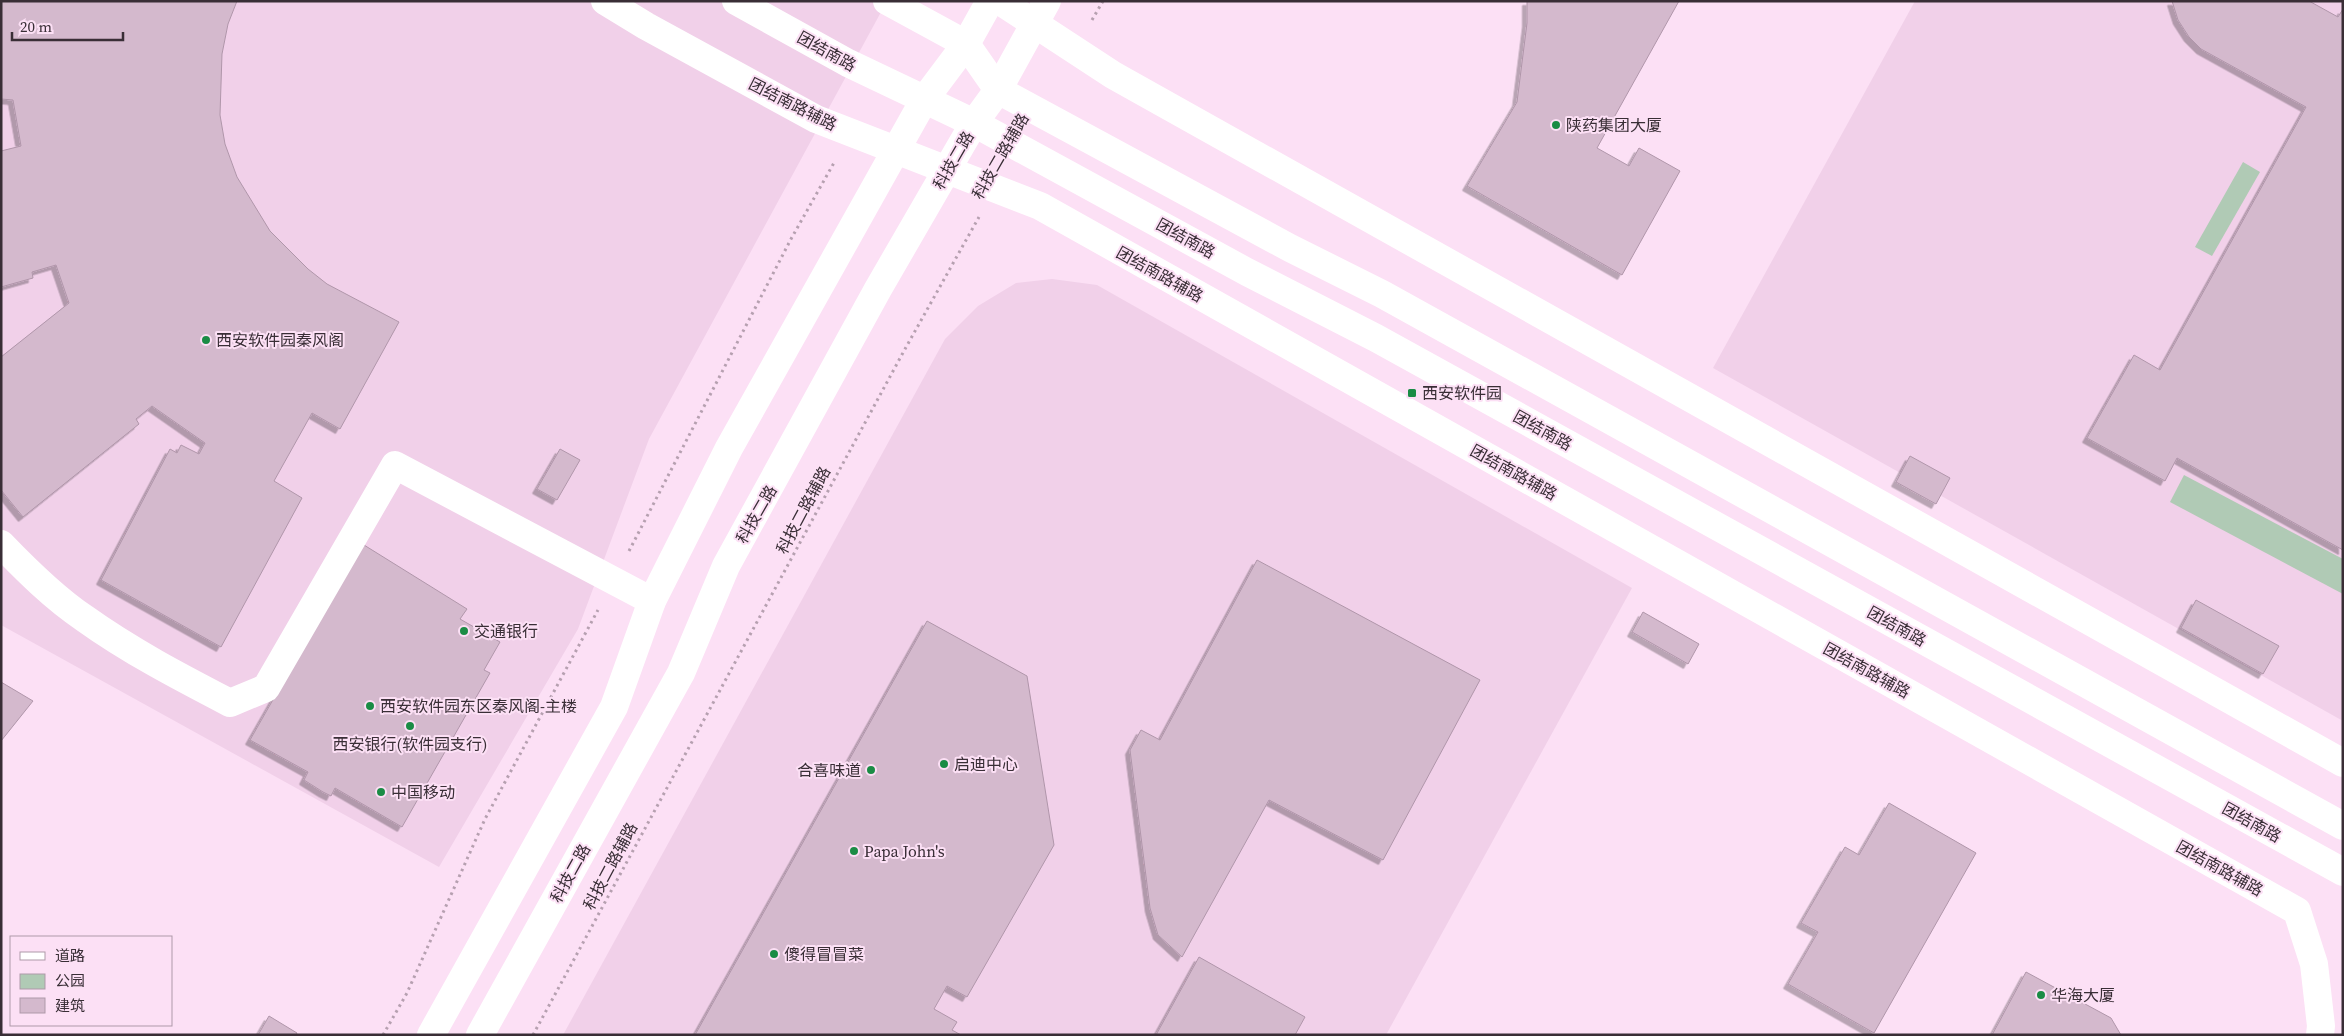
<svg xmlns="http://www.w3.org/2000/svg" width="2344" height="1036" viewBox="0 0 2344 1036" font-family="'Source Serif 4','Noto Sans SC',serif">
<defs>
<filter id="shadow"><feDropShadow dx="-4.5" dy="4.5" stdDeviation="0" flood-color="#0004"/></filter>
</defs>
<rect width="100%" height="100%" fill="#fce0f5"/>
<!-- built -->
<g fill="#f1d0e9">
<path d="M1,1H887L649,439L578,629L439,867L1,625Z"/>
<path d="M1915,1H2343V721L1713,368Z"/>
<path d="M1052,279L1097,285L1632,588L1386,1035H563L945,339L978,306L1016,283Z"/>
</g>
<!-- green -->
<g fill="#b0cab5">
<path d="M2243,162L2260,172L2212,256L2195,247Z"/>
<path d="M2184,475L2343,559V594L2170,502Z"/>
</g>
<!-- building -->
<g fill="#d4b9cd" stroke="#b096aa" filter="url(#shadow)">
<path d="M1,1H237L228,24L222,54L220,115L225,144L237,177L270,231L308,269L327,284L399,322L340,429L312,413L274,481L302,498L221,647L101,580L170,449L177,453L181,445L199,454L205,443L152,406L136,419L139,424L23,517L1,490V357L69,303L56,265L32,272L33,278L1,287V151L21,146L13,100L1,99Z"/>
<path d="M1527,1H1679L1597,148L1629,166L1639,148L1680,171L1622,275L1467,186L1517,102L1527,23Z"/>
<path d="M2172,1H2309L2338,17L2343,9V550L2177,458L2165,481L2087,438L2134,355L2160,370L2306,107L2201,49L2189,37L2178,20Z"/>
<path d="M560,449L580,460L557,500L537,489Z"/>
<path d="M1910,456L1950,478L1936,504L1896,482Z"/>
<path d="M364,545L467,609L460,619L500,642L484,670L490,673L402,827L335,788L331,796L323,792L304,780L308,772L250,740L355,556Z"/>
<path d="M1257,560L1480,680L1383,860L1269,800L1182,957L1158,935L1150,908L1130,750L1141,730L1160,740Z"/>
<path d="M2196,600L2279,646L2263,674L2181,628Z"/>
<path d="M1643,612L1699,644L1688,664L1632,632Z"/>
<path d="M927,621L1027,676L1054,845L967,997L947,986L934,1009L957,1022L952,1030L961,1035H695Z"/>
<path d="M1,682L33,701L1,741Z"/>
<path d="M1889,803L1976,853L1874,1033L1788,984L1818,932L1801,923L1845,847L1859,855Z"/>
<path d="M1199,957L1305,1017L1295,1035H1156Z"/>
<path d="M2026,972L2111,1018L2121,1035H1992Z"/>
<path d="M269,1016L297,1033L296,1035H258Z"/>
</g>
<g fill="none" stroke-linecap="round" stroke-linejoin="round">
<!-- path -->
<g stroke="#b6a0b0" stroke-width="3" stroke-dasharray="2.5 4" stroke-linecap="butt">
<path d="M1092,20L1103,1"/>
<path d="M629,551L791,239L835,161"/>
<path d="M383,1035L407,993L485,819L598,610"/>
<path d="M533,1035L905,349L979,217"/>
</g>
<!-- minor -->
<g stroke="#fff" stroke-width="28">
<path d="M605,1L646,26L816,119L1040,206L2297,911L2314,964L2321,1026L2320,1035"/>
<path d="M1000,1L1113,75L2343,763"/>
<path d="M1,544C26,570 54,598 84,618C130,651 180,677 230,703L266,688L395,465L652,601"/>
</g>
<!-- major -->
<g stroke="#fff" stroke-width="28">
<path d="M736,1L848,63L974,123L1247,272L1376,338L2343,872"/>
<path d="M887,1L966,44L998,90L1290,248L1382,294L2343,826"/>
<path d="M431,1035L614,707L652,601L729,448L924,100L966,44L990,1"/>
<path d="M480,1035L681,673L726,566L878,289L974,123L998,90L1047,1"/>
</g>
</g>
<!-- markers -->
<g fill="#1a8c45" stroke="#fce0f5" stroke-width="2">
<circle cx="1556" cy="125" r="5"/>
<circle cx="206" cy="340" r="5"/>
<rect x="1407" y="388" width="10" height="10" rx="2.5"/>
<circle cx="464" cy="631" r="5"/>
<circle cx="370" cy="706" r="5"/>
<circle cx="410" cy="726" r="5"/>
<circle cx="944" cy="764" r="5"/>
<circle cx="871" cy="770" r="5"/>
<circle cx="381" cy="792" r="5"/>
<circle cx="854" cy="851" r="5"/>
<circle cx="774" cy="954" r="5"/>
<circle cx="2041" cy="995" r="5"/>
</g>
<g text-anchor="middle" stroke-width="4" stroke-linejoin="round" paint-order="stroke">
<!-- street labels -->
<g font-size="16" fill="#392e36" stroke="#fce0f5">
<text transform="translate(827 51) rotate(29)" y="6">团结南路</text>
<text transform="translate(793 104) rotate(27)" y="6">团结南路辅路</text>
<text transform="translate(1000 156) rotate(-60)" y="6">科技二路辅路</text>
<text transform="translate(953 160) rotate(-60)" y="6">科技二路</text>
<text transform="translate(1186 238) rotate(29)" y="6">团结南路</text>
<text transform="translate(1160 274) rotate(29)" y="6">团结南路辅路</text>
<text transform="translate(1543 430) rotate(29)" y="6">团结南路</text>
<text transform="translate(1514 472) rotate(29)" y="6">团结南路辅路</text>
<text transform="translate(803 510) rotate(-62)" y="6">科技二路辅路</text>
<text transform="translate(756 514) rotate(-60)" y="6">科技二路</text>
<text transform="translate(1897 626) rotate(29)" y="6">团结南路</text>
<text transform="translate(1867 670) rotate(29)" y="6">团结南路辅路</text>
<text transform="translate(2252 822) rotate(29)" y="6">团结南路</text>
<text transform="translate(610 866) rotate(-62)" y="6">科技二路辅路</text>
<text transform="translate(2220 868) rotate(29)" y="6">团结南路辅路</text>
<text transform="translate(570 873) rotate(-61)" y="6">科技二路</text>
</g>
<!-- poi labels -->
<g font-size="16" fill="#392e36" stroke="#fce0f5" text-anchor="start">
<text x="1566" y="131">陕药集团大厦</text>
<text x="216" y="346">西安软件园秦风阁</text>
<text x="1422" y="399">西安软件园</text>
<text x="474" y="637">交通银行</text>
<text x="380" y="712">西安软件园东区秦风阁-主楼</text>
<text x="410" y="750" text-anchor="middle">西安银行(软件园支行)</text>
<text x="954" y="770">启迪中心</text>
<text x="861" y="776" text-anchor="end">合喜味道</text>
<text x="391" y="798">中国移动</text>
<text x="864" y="857">Papa John's</text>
<text x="784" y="960">傻得冒冒菜</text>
<text x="2051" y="1001">华海大厦</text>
</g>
</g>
<!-- border -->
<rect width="2344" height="1036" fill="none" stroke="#392e36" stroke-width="5"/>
<!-- legend -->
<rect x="10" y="936" width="162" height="90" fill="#fce0f5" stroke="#ae99a9"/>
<rect x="20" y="952" width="25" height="8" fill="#ffffff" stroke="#ae99a9"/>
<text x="55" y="961" font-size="15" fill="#392e36">道路</text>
<rect x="20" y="974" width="25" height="15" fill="#b0cab5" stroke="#ae99a9"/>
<text x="55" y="986" font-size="15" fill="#392e36">公园</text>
<rect x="20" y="998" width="25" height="15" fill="#d4b9cd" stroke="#ae99a9"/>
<text x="55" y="1011" font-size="15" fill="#392e36">建筑</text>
<!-- scale -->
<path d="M12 32v8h111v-8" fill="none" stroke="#392e36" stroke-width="2.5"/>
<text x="20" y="32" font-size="15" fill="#392e36" stroke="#fce0f5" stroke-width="4" paint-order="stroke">20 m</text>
</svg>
